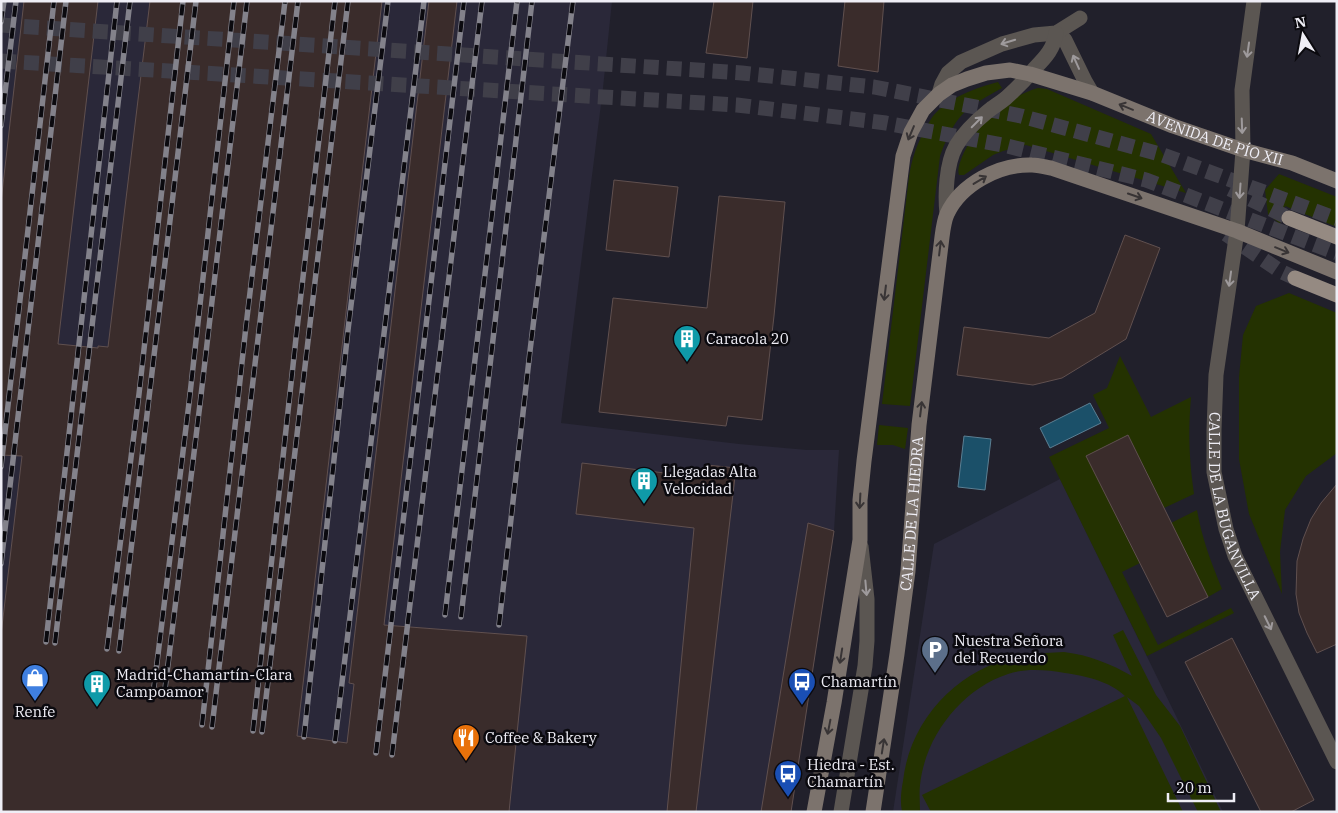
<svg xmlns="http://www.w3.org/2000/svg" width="1338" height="813" viewBox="0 0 1338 813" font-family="'IBM Plex Serif',serif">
<rect width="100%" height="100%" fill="#21202b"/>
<!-- built -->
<g fill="#2a2839">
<path d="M1,1H612L603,88L561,423L739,444L807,450H839L834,531L791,812H1Z"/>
<path d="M1060,479L1223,812H893L934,544Z"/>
</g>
<!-- green -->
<g fill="#243201">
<path d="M998,82L1002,88C988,96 970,105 960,117C951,128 945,142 940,156L910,406L882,404L909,177C912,158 916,147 925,129C928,125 930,120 933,116C950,97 975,88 998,82Z"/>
<path d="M1038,88L1047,89L1151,134L1186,193L1026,145L1003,151L993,155L964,175H959C957,168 960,163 962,157C975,126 1006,97 1038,88Z"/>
<path d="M1279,174L1337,197V227L1285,206L1280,224L1268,214L1265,190Z"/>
<path d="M1289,293L1337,313V453L1306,476L1285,510L1280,552L1282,594L1249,514L1239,459V377L1243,335L1256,306Z"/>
<path d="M1120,356L1151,417L1191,397C1188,432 1189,459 1194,494L1164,508L1128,435L1087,456L1140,563L1122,572L1158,645L1231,608L1234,613L1147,656L1049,457L1109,428L1093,395L1107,388Z"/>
<path d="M879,425L908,428L905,449L893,445H877Z"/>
<path d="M1197,510C1202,539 1211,562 1222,589L1208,597L1171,523Z"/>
<path d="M1123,630L1156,695L1180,726L1221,812H1198L1161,738L1139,706L1127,697L1183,812H931L922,795L1125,696C1109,681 1086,676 1065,673C1047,670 1026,668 1008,674C962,689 925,736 920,785C919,794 920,803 920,812H902C900,801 901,792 903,781C911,710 973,655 1045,653C1052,653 1058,652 1064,652C1089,655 1111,664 1132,676L1113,635Z"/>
</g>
<!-- water -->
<g fill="#1b5069" stroke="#5b7f93">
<path d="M1090,403L1101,423L1050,448L1040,428Z"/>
<path d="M964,436L991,439L985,490L958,487Z"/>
</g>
<!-- building -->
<g fill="#3a2c2b" stroke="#60504f">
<path d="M24,1H98L58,344L98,348V346L108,347L150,1H382L297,736L347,743L354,684L349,683L429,1H457L384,625L527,636L509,812H1V635L22,456L1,455V202Z"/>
<path d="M714,1H753L747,58L706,53Z"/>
<path d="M845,1H884L878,72L838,66Z"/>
<path d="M614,180L678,187L669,257L606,250Z"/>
<path d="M719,196L785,202L774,316L762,420L728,416L726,426L599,412L613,298L707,308Z"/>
<path d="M1125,235L1160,248L1126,339L1062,378L1033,385L957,375L964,327L1049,338L1095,313Z"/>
<path d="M1128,435L1208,597L1167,617L1086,456Z"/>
<path d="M582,463L706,478L707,465L736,468L696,812H667L694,528L576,514Z"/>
<path d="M1337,484V644L1317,653L1307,633L1299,613L1296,594L1297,561L1303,539L1311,519L1321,503Z"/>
<path d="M808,523L834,531L791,812H761Z"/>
<path d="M1232,638L1314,800L1291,812H1261L1185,662Z"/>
</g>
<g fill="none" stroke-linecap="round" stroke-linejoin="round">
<!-- primary-tunnel -->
<g stroke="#403f49" stroke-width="15" stroke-dasharray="15 8" stroke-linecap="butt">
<path d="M1,25L742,73L874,87L1021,116L1163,155L1337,219"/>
<path d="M1,61L737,105L886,123L1003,145L1146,180L1337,253"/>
<path d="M1230,189L1289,218"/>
<path d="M1226,234L1280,271L1295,278"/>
</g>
<!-- minor -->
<g stroke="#5b5652" stroke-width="15">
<path d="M1056,33L1065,40L1085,81L1092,93"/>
<path d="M939,94L942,84L948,73L961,62L1002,44L1034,35L1056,33L1080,18"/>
<path id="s1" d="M1243,150L1237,231L1216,375L1214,430V472L1226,529L1235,556L1337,762"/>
<path d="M947,214C945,195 946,164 956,146C963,134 976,121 987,112C993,107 1000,103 1006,98C1016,89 1026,79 1035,68C1046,57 1054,48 1056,33"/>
<path d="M841,812L865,666L867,641V599L861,546"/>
</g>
<!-- tertiary -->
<path stroke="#5b5652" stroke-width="15" d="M1243,150L1242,90L1254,1"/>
<!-- secondary -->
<g stroke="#7c736d" stroke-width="15">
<path id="s2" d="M814,812L834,703L860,540V500L864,461L903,156L911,132L923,110L939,94L952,85L967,79L986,73L1010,70L1030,74L1092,93L1173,126L1243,150L1292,163L1337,181"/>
<path id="s3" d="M873,812L897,654L908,571L919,425L942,237C943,229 944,221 947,214C961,184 999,164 1032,165C1038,165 1045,167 1051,168L1237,231L1337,272"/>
</g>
<!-- primary -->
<g stroke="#958a82" stroke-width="15">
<path d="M1289,218L1337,237"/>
<path d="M1295,278L1337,295"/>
</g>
<defs>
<g id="rail">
<path d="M1,22L4,1"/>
<path d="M1,126L16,1"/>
<path d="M1,467L54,1"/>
<path d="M1,564L66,1"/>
<path d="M445,615L517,1"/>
<path d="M461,617L532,1"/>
<path d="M499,625L530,351L573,1"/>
<path d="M46,642L117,1"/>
<path d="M55,643L130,1"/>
<path d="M107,649L139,394L183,1"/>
<path d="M119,651L196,1"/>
<path d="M154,687L189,403L234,1"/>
<path d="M165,689L200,404L247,1"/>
<path d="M202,725L246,326L285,1"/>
<path d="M212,727L298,1"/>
<path d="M253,731L297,329L335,1"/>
<path d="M262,732L348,1"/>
<path d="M304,737L348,330L388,1"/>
<path d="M335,741L424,1"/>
<path d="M376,753L464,1"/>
<path d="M392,755L482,1"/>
</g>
</defs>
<!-- rail casing -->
<use href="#rail" stroke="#83828b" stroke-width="5.5"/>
<!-- rail -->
<use href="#rail" stroke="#0b0a0f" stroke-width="4" stroke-dasharray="11" stroke-linecap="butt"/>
</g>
<!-- one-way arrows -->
<defs><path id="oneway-shaft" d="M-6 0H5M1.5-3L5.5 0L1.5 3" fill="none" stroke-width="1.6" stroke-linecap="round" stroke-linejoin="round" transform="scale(1.25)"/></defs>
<g stroke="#9e9a9c">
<use href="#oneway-shaft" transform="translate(1008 42) rotate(163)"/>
<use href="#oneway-shaft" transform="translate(1248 50) rotate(98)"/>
<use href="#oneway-shaft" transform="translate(1076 62) rotate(-114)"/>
<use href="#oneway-shaft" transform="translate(977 122) rotate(-45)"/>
<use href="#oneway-shaft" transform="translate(1242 126) rotate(88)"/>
<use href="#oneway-shaft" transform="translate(1240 191) rotate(94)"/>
<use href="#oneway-shaft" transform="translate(1230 279) rotate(98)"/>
<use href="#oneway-shaft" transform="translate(866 588) rotate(85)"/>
<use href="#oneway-shaft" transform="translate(1268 623) rotate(64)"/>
</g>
<g stroke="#383435">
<use href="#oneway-shaft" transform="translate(1126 107) rotate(-158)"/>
<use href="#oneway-shaft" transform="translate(911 133) rotate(113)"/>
<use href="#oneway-shaft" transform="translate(980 180) rotate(-31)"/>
<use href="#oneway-shaft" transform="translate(1135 196) rotate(19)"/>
<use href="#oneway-shaft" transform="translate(940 248) rotate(-83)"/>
<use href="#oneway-shaft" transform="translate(1282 250) rotate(22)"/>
<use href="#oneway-shaft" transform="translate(885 293) rotate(97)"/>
<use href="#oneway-shaft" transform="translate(921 409) rotate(-83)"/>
<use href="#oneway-shaft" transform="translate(860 501) rotate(93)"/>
<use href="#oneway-shaft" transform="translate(841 656) rotate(99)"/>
<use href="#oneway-shaft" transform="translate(829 727) rotate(101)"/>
<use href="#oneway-shaft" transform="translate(883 746) rotate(-81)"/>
</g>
<!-- icons -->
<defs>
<symbol id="building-pin" viewBox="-11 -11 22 30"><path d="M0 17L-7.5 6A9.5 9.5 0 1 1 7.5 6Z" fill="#0f9aa8" stroke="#0b0a0f"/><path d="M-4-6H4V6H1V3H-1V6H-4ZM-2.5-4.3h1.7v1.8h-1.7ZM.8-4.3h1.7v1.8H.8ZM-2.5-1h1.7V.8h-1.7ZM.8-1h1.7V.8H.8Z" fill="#fff"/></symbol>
<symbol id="parking-pin" viewBox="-11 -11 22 30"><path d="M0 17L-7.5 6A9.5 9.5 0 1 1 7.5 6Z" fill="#5c6f8a" stroke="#0b0a0f"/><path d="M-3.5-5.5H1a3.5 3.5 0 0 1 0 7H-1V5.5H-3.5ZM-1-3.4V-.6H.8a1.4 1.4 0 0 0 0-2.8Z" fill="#fff"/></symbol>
<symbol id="shop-pin" viewBox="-11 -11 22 30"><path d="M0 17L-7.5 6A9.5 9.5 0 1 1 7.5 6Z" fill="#3f7fe0" stroke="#0b0a0f"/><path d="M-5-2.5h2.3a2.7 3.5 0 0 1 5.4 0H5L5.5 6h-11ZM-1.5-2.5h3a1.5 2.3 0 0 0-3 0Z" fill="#fff"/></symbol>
<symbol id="bus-pin" viewBox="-11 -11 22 30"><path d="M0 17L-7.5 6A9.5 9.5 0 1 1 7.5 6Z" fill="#1a4fb4" stroke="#0b0a0f"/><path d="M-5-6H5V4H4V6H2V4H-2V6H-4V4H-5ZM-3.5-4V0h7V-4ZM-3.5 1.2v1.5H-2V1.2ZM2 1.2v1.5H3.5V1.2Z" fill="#fff"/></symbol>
<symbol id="restaurant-pin" viewBox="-11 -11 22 30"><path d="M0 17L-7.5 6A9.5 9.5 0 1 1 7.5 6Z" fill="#e8710a" stroke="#0b0a0f"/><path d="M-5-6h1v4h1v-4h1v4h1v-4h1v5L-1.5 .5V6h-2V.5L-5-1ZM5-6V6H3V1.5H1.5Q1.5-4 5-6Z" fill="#fff"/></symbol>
</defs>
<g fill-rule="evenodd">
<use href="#building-pin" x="671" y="323" width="32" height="43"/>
<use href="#building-pin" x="628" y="465" width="32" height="43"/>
<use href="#parking-pin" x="919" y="634" width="32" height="43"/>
<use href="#shop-pin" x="19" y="662" width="32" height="43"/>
<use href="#bus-pin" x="786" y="666" width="32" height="43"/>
<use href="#building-pin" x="81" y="668" width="32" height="43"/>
<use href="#restaurant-pin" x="450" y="722" width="32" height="43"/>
<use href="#bus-pin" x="772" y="758" width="32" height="43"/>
</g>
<g text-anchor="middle" stroke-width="5" stroke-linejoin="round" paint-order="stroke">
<!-- street labels -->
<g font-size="15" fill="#efeef6" stroke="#0b0a0f">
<text dy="5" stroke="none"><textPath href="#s2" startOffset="1028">AVENIDA DE PÍO XII</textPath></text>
<text dy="5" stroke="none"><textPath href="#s1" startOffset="361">CALLE DE LA BUGANVILLA</textPath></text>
<text dy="5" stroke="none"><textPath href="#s3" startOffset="301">CALLE DE LA HIEDRA</textPath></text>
</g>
<!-- poi labels -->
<g font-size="15" fill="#efeef6" stroke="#0b0a0f" text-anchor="start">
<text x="706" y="344">Caracola 20</text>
<text x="663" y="477">Llegadas Alta<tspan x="663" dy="17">Velocidad</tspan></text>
<text x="954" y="646">Nuestra Señora<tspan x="954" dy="17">del Recuerdo</tspan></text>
<text x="116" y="680">Madrid-Chamartín-Clara<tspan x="116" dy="17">Campoamor</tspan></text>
<text x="821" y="687">Chamartín</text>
<text x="35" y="717" text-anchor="middle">Renfe</text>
<text x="485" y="743">Coffee &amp; Bakery</text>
<text x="807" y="770">Hiedra - Est.<tspan x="807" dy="17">Chamartín</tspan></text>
</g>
</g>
<!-- border -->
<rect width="1338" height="813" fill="none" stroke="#efeef6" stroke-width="5"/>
<!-- north arrow -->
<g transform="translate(1303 35) rotate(349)" stroke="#0b0a0f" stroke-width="4" paint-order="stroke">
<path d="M0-4L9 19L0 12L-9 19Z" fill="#efeef6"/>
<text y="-8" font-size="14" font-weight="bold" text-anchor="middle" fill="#efeef6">N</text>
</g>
<!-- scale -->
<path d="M1168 793v8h66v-8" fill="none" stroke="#efeef6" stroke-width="2.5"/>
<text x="1176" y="793" font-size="15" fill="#efeef6" stroke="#0b0a0f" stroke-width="4" paint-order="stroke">20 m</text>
</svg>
